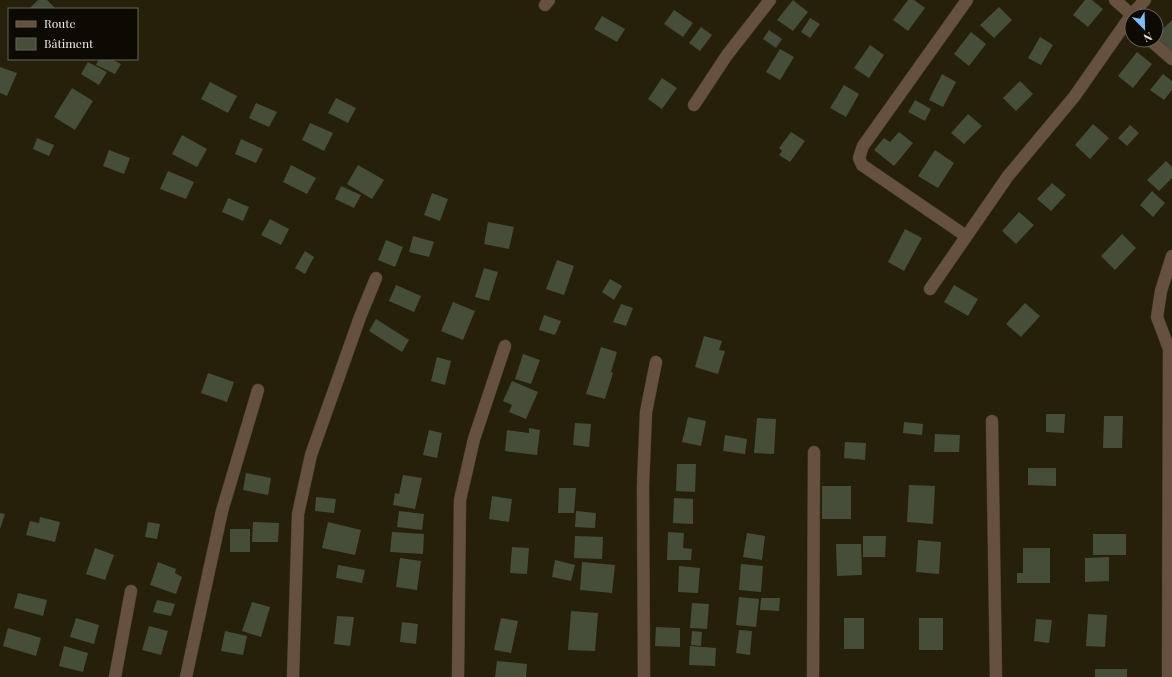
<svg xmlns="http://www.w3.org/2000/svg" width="1172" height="677" viewBox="0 0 1172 677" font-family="'Playfair Display',serif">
<rect width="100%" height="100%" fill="#26200b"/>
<!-- building -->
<g fill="#464d38">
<path d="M38,0H47L56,9H29Z"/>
<path d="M793,0L808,12L793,31L777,20Z"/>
<path d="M908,0H914L925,8L908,31L893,20Z"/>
<path d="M1085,0H1092L1103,9L1088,27L1073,15Z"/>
<path d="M999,7L1012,20L994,38L980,25Z"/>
<path d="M674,10L693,23L683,37L664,24Z"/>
<path d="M602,16L625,29L617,42L594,29Z"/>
<path d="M810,18L820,24L810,38L801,32Z"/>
<path d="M1172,20V56L1156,40V36Z"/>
<path d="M701,27L712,35L700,51L689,43Z"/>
<path d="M769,30L782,39L776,48L763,39Z"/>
<path d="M971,32L986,44L969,66L954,54Z"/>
<path d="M1040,37L1053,45L1041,65L1028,58Z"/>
<path d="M870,45L884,55L869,78L854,68Z"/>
<path d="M780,49L794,57L780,80L766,72Z"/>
<path d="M1137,52L1152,64L1133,88L1118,76Z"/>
<path d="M99,59H111L121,64L115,74L96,65Z"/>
<path d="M88,62L107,72L99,85L81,74Z"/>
<path d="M0,67L17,73L7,96L0,93Z"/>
<path d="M942,74L956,82L943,107L929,100Z"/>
<path d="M1163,74L1172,81V90L1164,100L1150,90Z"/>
<path d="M662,78L677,88L662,109L648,99Z"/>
<path d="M1020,81L1033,94L1016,111L1003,98Z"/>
<path d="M210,82L237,96L228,113L201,99Z"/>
<path d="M844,85L859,94L846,117L830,108Z"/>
<path d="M72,88L93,101L75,130L54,117Z"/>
<path d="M336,98L356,108L348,123L328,113Z"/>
<path d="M915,100L931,109L925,121L908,112Z"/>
<path d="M256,103L277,112L269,127L249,118Z"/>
<path d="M968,114L982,126L964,144L951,133Z"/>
<path d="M310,123L333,133L324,151L302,140Z"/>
<path d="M1093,124L1109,138L1090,159L1075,145Z"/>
<path d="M1130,125L1139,133L1127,146L1118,138Z"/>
<path d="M791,132L805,141L790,162L779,155L782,151L779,148Z"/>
<path d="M899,132L913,143L894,166L874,150L884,138L890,142Z"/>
<path d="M182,135L207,149L197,167L172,154Z"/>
<path d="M37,138L54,145L49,156L33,149Z"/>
<path d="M241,139L263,149L256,163L235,154Z"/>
<path d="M109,150L130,158L124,174L103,166Z"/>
<path d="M935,150L954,163L938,188L918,176Z"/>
<path d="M1166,161L1172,167V178L1159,191L1147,180Z"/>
<path d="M291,165L316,178L307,194L283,182Z"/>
<path d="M358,165L384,180L372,199L347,184Z"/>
<path d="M168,171L194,182L186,199L160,189Z"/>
<path d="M1052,183L1066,195L1051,211L1037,199Z"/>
<path d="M341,186L361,195L354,208L335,199Z"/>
<path d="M1152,191L1165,203L1153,217L1140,205Z"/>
<path d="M432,193L448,199L440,221L424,215Z"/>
<path d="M228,198L249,207L243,221L222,212Z"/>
<path d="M1019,212L1034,225L1016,244L1002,231Z"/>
<path d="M270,219L289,229L281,245L261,235Z"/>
<path d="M488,222L514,227L509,249L484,244Z"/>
<path d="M905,229L922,238L904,271L888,262Z"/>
<path d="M1122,234L1136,248L1115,270L1101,256Z"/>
<path d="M413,236L434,242L429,257L409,252Z"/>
<path d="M386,240L403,247L395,267L378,260Z"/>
<path d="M305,251L314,257L305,274L295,268Z"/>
<path d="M557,260L574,266L564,295L546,289Z"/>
<path d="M484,268L498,272L489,301L475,297Z"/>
<path d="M610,279L622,286L614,300L602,292Z"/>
<path d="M396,285L421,296L414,312L389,301Z"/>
<path d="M954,285L978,299L968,316L944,302Z"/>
<path d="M453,302L475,311L463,340L441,331Z"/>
<path d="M1025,303L1040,316L1021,337L1006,324Z"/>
<path d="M621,304L633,308L626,326L613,322Z"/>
<path d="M544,315L561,321L555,335L539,330Z"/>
<path d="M376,319L409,340L402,352L369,331Z"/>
<path d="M704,336L722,341L719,350L725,351L718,374L695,367Z"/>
<path d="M601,347L617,352L611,372L613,373L605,399L586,394Z"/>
<path d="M523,354L540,360L531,384L515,379Z"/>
<path d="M437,357L451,361L445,385L431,381Z"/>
<path d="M208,373L234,382L227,402L201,393Z"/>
<path d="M512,381L538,392L526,419L509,412L512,405L503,401Z"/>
<path d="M1046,414H1065L1064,433L1046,432Z"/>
<path d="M1104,416H1123L1122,448H1103Z"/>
<path d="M688,417L706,421L701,446L682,442Z"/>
<path d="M757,418L776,419L774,454L754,453Z"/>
<path d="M904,422L923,424L922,435L903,433Z"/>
<path d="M575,423L591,424L589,447L573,445Z"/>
<path d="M529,428L540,430L537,455L505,451L507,430L529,433Z"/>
<path d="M429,430L442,433L437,458L423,455Z"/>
<path d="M935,434L960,435L959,452H934Z"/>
<path d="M725,435L747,439L745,454L723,451Z"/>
<path d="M845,442L866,443L865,460L844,458Z"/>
<path d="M677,464H696L695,492L676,491Z"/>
<path d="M1028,468H1056V486L1028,485Z"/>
<path d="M246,473L271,478L268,495L243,490Z"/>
<path d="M403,475L422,478L415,509L393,505L395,493L399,494Z"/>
<path d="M909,485L935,486L933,524L907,522Z"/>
<rect x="822" y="486" width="29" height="33"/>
<path d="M559,488H576L574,513H558Z"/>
<path d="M492,496L512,499L509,522L489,519Z"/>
<path d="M316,497L336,499L334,513L315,511Z"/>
<path d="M674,498L693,499V524L673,523Z"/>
<path d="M399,511L424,514L422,530L397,527Z"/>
<path d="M576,511L596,513L595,528L575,527Z"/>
<path d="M0,513L5,514L0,529Z"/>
<path d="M40,517L60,522L55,542L26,535L30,521L39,523Z"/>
<path d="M148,522L160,524L157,539L145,537Z"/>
<path d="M253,522L279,523L278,542H252Z"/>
<path d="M328,522L361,530L355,555L322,548Z"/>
<rect x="230" y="529" width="20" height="23"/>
<path d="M392,532L424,534L423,554L390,552Z"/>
<path d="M668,532L684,533L683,548L692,549L691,560H667Z"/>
<path d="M747,533L765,536L762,560L743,557Z"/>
<rect x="1093" y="534" width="33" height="21"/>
<path d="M575,536L603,537L602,559L574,558Z"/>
<path d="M863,536H886L885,557H863Z"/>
<path d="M918,540L941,542L939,574L916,572Z"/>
<path d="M836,544H861L862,575L837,576Z"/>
<path d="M512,547L529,548L527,574L510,573Z"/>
<path d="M95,548L114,555L105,580L86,574Z"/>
<path d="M1023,548H1050V583H1017V573H1023Z"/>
<path d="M1109,557V581L1085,582V558Z"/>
<path d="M400,558L421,561L417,590L396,587Z"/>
<path d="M555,560L575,565L571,581L552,577Z"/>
<path d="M158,562L176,569L175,573L182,577L176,594L150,585Z"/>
<path d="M582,562L615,565L612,593L580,590Z"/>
<path d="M741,564L763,566L761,592L739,590Z"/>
<path d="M338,565L365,570L362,583L336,578Z"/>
<path d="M679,566L700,568L698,593L678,592Z"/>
<path d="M18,593L47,600L43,616L14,608Z"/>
<path d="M739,597L759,599L756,627L736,625Z"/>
<path d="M761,598H780L779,611L760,610Z"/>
<path d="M157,600L175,604L171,616L153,612Z"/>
<path d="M252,602L270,607L261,637L242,631Z"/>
<path d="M692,603L709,604L707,629L690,628Z"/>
<path d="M571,611L598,613L595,651L568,650Z"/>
<path d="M1088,614L1107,615L1105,647L1086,646Z"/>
<path d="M337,616L354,617L350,646L334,644Z"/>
<path d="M76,618L99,625L94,644L70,637Z"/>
<path d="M501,618L518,621L511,653L494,650Z"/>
<rect x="844" y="618" width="20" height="31"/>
<rect x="919" y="618" width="24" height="32"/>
<path d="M1036,619L1052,620L1049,643L1034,641Z"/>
<path d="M402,622L418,624L416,644L400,642Z"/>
<path d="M149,626L168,631L161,655L142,650Z"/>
<path d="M656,627L680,628V647L655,646Z"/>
<path d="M8,628L41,638L36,656L3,646Z"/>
<path d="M739,630L752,631L750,655L736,653Z"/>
<path d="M225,631L247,636L243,655L221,651Z"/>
<path d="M692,631L702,632L701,646L691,645Z"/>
<path d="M64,646L88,653L83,672L59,666Z"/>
<path d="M690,646L716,648L715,666L689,665Z"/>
<path d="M497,661L527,664L526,677H495Z"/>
<rect x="1095" y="669" width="32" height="8"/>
</g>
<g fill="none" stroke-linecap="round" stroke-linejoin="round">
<defs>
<g id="minor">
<path d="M1115,0L1133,16"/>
<path d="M545,5L549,0"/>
<path d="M1150,40L1172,59"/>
<path d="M694,105L727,55L770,0"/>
<path d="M966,236L862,165L859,158L863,146L967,0"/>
<path d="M930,289L1008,176L1074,97L1132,14L1145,0"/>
<path d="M992,421L996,677"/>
<path d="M115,677L131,591"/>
<path d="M186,677L222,511L258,390"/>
<path d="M293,677L298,514L311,455L360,317L376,278"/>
<path d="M458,677L460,500L474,439L505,346"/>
<path d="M644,677L643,486L646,412L656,362"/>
<path d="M813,677L814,452"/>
<path d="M1168,677L1169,349L1157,317L1161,291L1172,256"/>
</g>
</defs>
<!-- minor casing -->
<use href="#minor" stroke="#423c28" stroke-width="13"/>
<!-- minor -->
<use href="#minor" stroke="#66503e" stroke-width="12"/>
</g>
<!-- legend -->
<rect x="8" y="8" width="130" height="52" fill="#0d0a03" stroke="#67645a"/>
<rect x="16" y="21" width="20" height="6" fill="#66503e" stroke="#67645a"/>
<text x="44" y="28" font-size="12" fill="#eeeadd">Route</text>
<rect x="16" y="38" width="20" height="12" fill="#464d38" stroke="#67645a"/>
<text x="44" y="48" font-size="12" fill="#eeeadd">Bâtiment</text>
<!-- north arrow -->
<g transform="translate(1144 28) rotate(157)"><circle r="19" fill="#0d0a03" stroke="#67645a"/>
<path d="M0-3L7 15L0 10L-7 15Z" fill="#7fbdf9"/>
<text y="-6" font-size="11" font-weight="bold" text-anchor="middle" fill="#eeeadd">N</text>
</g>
</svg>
